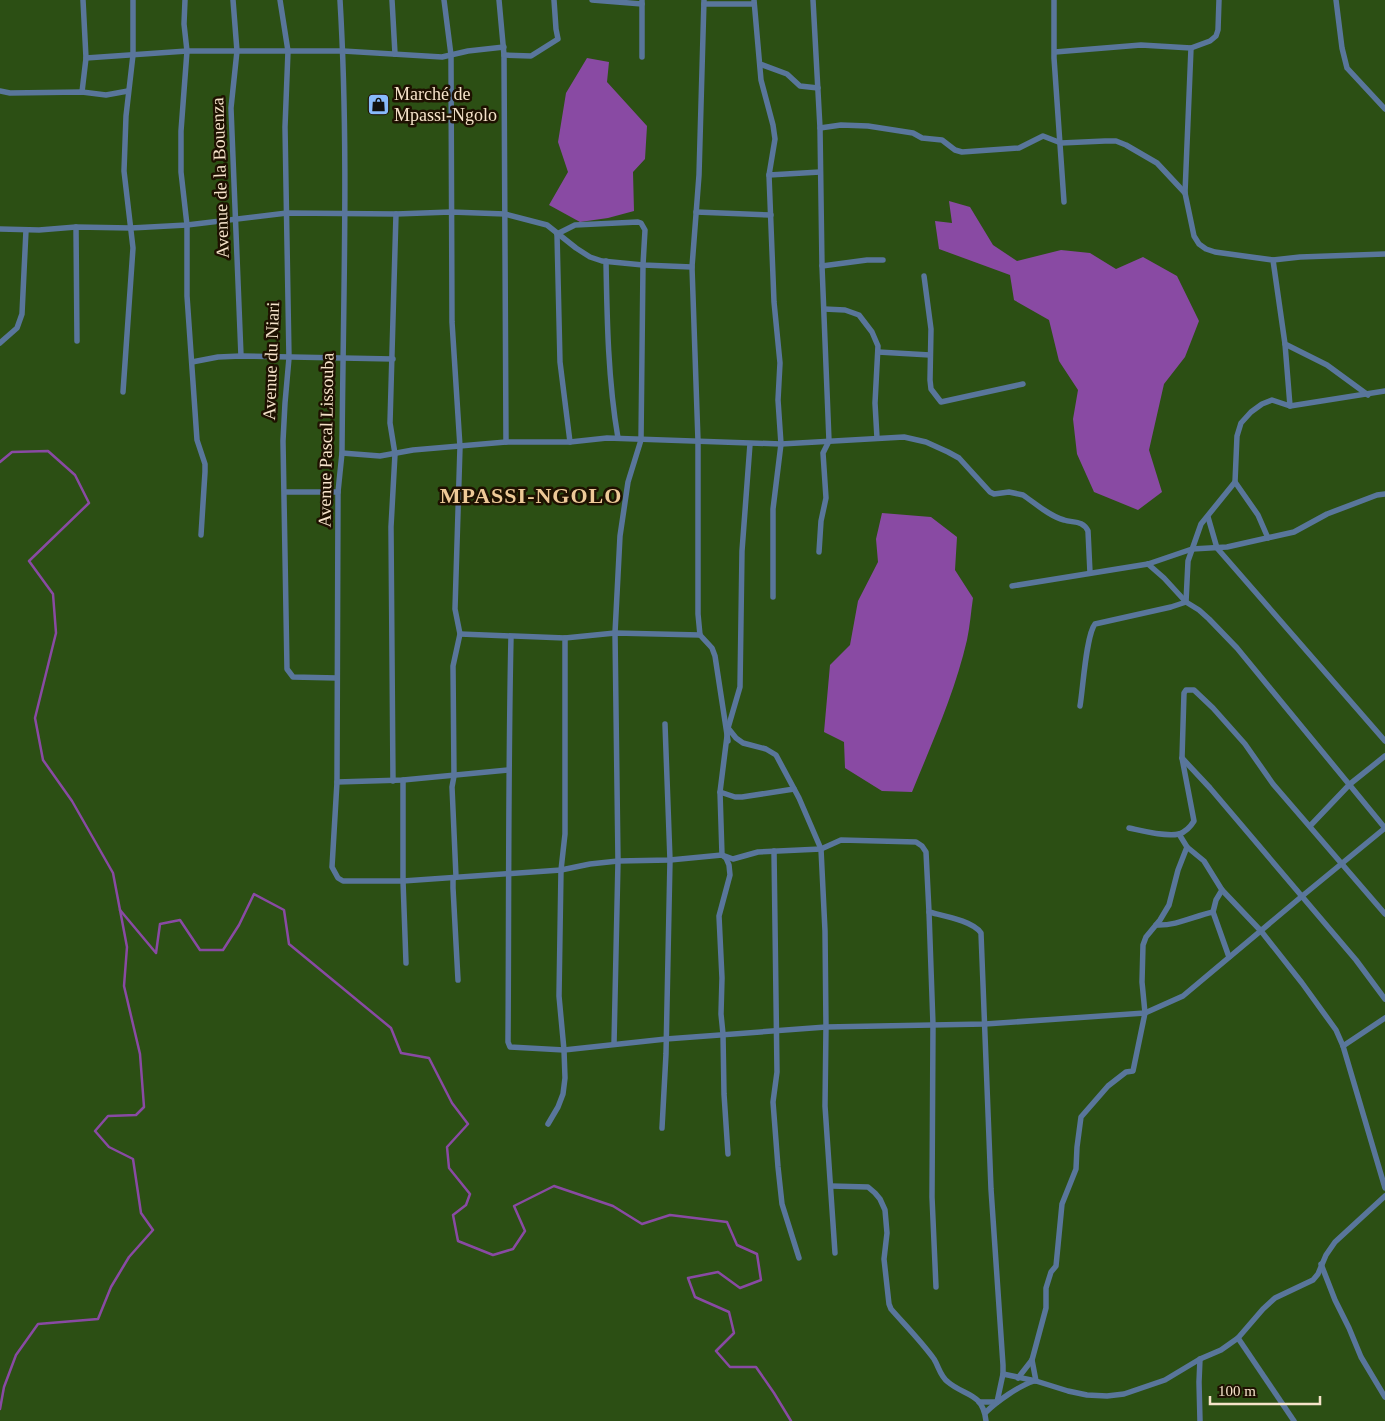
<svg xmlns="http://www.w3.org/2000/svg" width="1385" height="1421" viewBox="0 0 1385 1421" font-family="Georgia,serif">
<rect width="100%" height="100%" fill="#3d2600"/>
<!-- green -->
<rect fill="#2c4f14" x="0" y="0" width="1385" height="1421"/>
<!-- water -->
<g fill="#894aa3">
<path d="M587,58L609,62L607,82L647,126L645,159L633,172L634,211L608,218L580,222L549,205L568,172L558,142L566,93Z"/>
<path d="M949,201L970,207L993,245L1017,261L1061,250L1090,253L1116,269L1143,257L1177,276L1199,321L1185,357L1164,384L1149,450L1162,492L1138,510L1094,492L1077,454L1073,419L1078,390L1059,361L1049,320L1014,300L1010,275L939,249L935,221L952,223Z"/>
<path d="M882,513L931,517L957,537L955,570L973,598C971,611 970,626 967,640C955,692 932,743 912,792L882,791L845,768L844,742L824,732L830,665L850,645L858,601L878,562L876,539Z"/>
</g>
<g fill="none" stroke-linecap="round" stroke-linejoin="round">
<!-- stream -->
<g stroke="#894aa3" stroke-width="2.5">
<path d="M0,462L12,452L48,451L75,475L89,503L29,561L53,594L56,633L35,718L43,760L72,801L113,873L127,947L124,986L140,1054L144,1107L136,1115L108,1116L95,1131L109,1147L133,1159L141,1213L153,1230L129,1257L111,1287L98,1319L38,1324L16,1355L4,1387L0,1409"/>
<path d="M120,910L156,953L160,924L180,920L200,950H223L239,925L254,894L284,910L289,944L391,1028L401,1053L429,1058L452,1103L468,1124L447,1147L449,1168L470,1194L466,1205L453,1215L458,1241L493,1255L513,1249L525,1231L514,1206L554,1186L613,1206L642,1224L670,1215L727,1222L737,1245L757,1254L761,1280L740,1288L718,1272L688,1278L695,1297L729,1312L734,1333L716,1351L730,1367H756L774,1393L791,1421"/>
</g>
<!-- street -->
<g stroke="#59769b" stroke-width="5.5">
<path d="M185,0L184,24L187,51L181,131V172L187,225V296L197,440L205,464V472L201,535"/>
<path d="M233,0L237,51L231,108L241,356"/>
<path d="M280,0L288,51L285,127L289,358L285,403L283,441L287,669L293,677L337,678"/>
<path d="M340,0C349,151 343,302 342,453L338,492L337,782L332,867L338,878L343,881H403L561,870L590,864L618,861L670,860L722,855L733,859L758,852L821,849L841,840L916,842L922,846L926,852L929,912C944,916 973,921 981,933L991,1189L1003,1365V1374L997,1402"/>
<path d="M392,0L395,54"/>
<path d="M444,0L451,55L452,322L460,447L455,609L460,634L453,666L454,776L452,787L456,877L453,879V888L458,980"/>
<path d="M499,0L504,55L506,442"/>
<path d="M592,0L642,4"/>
<path d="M704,0L699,175L692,267L698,441V614L700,635L712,648L715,656L728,741"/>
<path d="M754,0L761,80L773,125L775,139L769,175L774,302L780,363L778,400L781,444L773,509V597"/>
<path d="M813,0L820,128L822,266L829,441L823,453L826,498L821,521L819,552"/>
<path d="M1054,0V58L1064,202"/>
<path d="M1336,0L1342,48L1347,68L1385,109"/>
<path d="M704,4H754"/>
<path d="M1191,48L1185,193L1194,236L1199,244L1206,249L1215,252L1273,260L1285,344L1327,365L1368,395"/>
<path d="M1055,52L1141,45L1191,48L1210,41L1216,36L1218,30L1219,0"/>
<path d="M504,55L531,56L558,39L556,29L554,0"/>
<path d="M642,57V0"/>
<path d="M86,58L187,51H343L442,57L468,51L504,47"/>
<path d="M760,64L787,74L800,86L818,88"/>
<path d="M0,91L10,93L82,92L106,95L128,91"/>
<path d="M82,92L86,58L83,0"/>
<path d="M820,128L841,125L868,126L913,133L922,138L942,140L955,150L962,152L1019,148L1043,136L1061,143L1105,141H1116L1126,145L1157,163L1185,193"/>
<path d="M769,175L820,172"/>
<path d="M696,212L771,215"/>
<path d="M0,229L39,230L76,227"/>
<path d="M557,234L575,225L638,222L641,223L645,230L643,265L641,440L628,482L620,536L615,633L618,861L614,1044"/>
<path d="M557,234L560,362L570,442"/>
<path d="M1273,260L1300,257L1385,254"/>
<path d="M606,261C607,320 608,380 618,438"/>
<path d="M822,266L867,260H883"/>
<path d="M924,276L931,329L930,380L931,389L941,402L1023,384"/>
<path d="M824,309L845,310L859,315L872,332L878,346L875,403L877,438"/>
<path d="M77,341L76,227L131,228L187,225L287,213L396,214L451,212L505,214L547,225L576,248L590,257L602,261L643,265L692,267"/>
<path d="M0,343L17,328L22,314L26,230"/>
<path d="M878,352L930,355"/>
<path d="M192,362L218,357L241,356L393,359"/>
<path d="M123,392L133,248L124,171L126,116L133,55V0"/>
<path d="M1290,406L1385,391"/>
<path d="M342,453L380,456L413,450L506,442H570L607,438L781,444L904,437L926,442L948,452L959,458L990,492L994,494L1009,492L1023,495C1035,503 1049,516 1064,520C1073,523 1083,520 1088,531L1090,573"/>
<path d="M1235,482L1258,515L1268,538"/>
<path d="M285,492H338"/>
<path d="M1208,517L1217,548L1385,741"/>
<path d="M1148,564L1164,578L1186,602L1199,610L1209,619L1237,648L1385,828"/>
<path d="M1012,586L1148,564L1192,549L1227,547L1294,532L1327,514L1377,495L1385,494"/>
<path d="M460,634L565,638V834L561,870L559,996L564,1050L565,1078L563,1094L558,1107L548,1124"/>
<path d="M511,637C508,772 509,907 508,1042L510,1047L564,1050L666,1039L826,1027L985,1024L1145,1013L1183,996L1301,897L1385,828"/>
<path d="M565,638L615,633L700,635"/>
<path d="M1080,706C1083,689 1086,635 1095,624L1171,607L1186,602L1188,561L1201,524L1235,482L1237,436L1241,423L1251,412L1262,404L1272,400L1290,406L1285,344"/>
<path d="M728,728L736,738L743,743L766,749L776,755L799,798L821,849L825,931L826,1027L825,1106L835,1253"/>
<path d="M1182,758L1210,788L1356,960L1385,999"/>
<path d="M403,780V881L406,963"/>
<path d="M393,781L391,527L395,454L390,423L396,214"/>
<path d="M337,782L403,780L508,770"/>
<path d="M720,792L735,797H742L794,789"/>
<path d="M1310,826L1350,784L1385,756"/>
<path d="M1129,828C1143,831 1165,837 1179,834C1185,832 1191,826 1194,821L1182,758L1184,693L1186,690H1194L1213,708L1245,744L1273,784L1385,914"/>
<path d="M1179,834L1187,847L1204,861L1222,890L1216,900L1213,912L1229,957"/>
<path d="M774,851L777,1072L773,1102L778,1167L782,1204L799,1258"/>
<path d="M1222,890L1261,931L1302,983L1336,1030L1343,1046L1385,1188"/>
<path d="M929,912L933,1025L932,1197L936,1287"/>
<path d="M1156,925C1177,926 1194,916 1213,912"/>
<path d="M1343,1046L1385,1018"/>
<path d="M662,1128L666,1054L670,860L665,724"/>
<path d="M728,1154L724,1094L723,1034L721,1014L722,978L719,916L730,875L729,865L726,858L722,855L720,792L728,728L740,687L742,551L750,444"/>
<path d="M831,1186L868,1187L875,1193L880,1199L885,1210L887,1233L884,1259L889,1304L891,1309C905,1325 921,1341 934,1359C939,1367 940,1376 948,1382C964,1396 983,1392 986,1421"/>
<path d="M1321,1264L1335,1300L1349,1328L1361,1357L1385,1397"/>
<path d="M1238,1338L1294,1421"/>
<path d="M1200,1359L1199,1382L1200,1421"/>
<path d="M1032,1360L1036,1381"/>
<path d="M1003,1374L1036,1381L1068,1391L1087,1395L1107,1396L1124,1394L1165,1380L1200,1359L1221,1350L1238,1338L1263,1309L1275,1298L1313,1280L1318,1274L1326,1255L1335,1242L1385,1196"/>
<path d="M1018,1378L1032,1360L1046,1308V1288L1051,1272L1056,1266L1062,1204L1076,1169L1077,1147L1081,1117L1108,1086L1126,1072L1133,1071L1145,1013L1142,982L1143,945L1146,937L1160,920L1169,905L1178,870L1187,847"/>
<path d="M979,1402H997"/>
<path d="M985,1413C997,1401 1019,1386 1034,1381"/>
</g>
</g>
<!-- icons -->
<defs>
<symbol id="shop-square" viewBox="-11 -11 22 22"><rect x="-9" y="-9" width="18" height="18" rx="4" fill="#88bafc" stroke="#1e1101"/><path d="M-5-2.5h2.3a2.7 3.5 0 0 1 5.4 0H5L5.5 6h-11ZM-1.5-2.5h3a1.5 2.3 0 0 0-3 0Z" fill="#111"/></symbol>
</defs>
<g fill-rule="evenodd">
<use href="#shop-square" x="366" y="92" width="25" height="25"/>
</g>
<g text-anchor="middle" stroke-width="5" stroke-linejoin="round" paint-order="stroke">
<!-- poi labels -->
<g font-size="18" fill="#f6e3ca" stroke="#1e1101" text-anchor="start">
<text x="394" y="100">Marché de<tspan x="394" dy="21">Mpassi-Ngolo</tspan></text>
</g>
<!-- street labels -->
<g font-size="18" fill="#f6e3ca" stroke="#1e1101">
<text transform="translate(220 178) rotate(-92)" y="6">Avenue de la Bouenza</text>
<text transform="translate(271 361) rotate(-88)" y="6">Avenue du Niari</text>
<text transform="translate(326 440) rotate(-89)" y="6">Avenue Pascal Lissouba</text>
</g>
<!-- district labels -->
<g font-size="22" font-weight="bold" letter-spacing="1" fill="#eec997" stroke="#1e1101">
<text x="531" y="503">MPASSI-NGOLO</text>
</g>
</g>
<!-- scale -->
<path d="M1210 1396v8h110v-8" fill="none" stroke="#f6e3ca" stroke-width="2.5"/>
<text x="1218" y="1396" font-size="15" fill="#f6e3ca" stroke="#1e1101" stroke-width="4" paint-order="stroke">100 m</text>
</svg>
